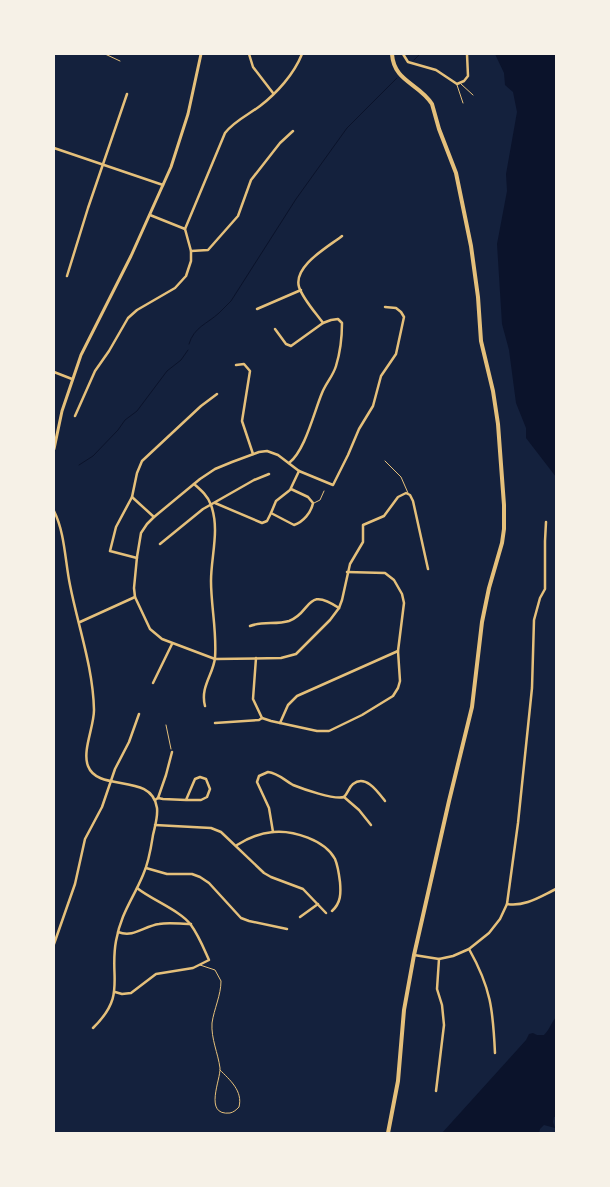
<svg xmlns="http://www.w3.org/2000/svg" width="610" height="1187" viewBox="0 0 610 1187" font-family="'Asap Condensed',sans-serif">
<rect width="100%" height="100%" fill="#14213d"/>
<!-- water -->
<g fill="#0b132b">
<path d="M495,54H556V477L526,438V428L516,403L509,350L502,324L497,244L507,191L506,174L517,112L513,92L505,85L504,73Z"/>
<path d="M556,1017V1117H554L553,1122L555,1128L544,1125L540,1129L539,1133H442L526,1040L529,1034L533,1033L537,1035H544C550,1029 551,1023 556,1017Z"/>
</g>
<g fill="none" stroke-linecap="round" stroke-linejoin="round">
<!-- stream -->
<g stroke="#0b132b" stroke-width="1">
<path d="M414,60L420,54"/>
<path d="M189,344C194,327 207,324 219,313C223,309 227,305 231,301L296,199L347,128L397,78"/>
<path d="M79,465L93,456L118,430L125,420L137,411L167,371L181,360L188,350"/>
</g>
<!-- path -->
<path stroke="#e5c07b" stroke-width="1" d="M166,725L171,749"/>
<!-- service -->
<g stroke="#e5c07b" stroke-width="1">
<path d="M105,54L120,61"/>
<path d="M461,84L473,95"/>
<path d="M457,85L463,103"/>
<path d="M385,461L401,477L408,493"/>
<path d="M314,503L320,500L324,491"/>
<path d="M200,965L215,970L221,981C221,995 214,1009 212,1023C211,1039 218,1053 220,1068C221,1079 203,1116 230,1113C234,1112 236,1110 239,1107C243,1091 230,1080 220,1070"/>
</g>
<!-- minor -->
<g stroke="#e5c07b" stroke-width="2.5">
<path d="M249,54L253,67L273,93"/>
<path d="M403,54L408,62L436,70L457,84L464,81L468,76L467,54"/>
<path d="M54,148L163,185"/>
<path d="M150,215L185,229"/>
<path d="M191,251L208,250L238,216L251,180L280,143L293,131"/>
<path d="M67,276L88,208L127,94"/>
<path d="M385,307L396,308L401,312L404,317L396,354L381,376L373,406L359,429L348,455L333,485L299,471L278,455L267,451L259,452L232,462L215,469L200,479L154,517L147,524L141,533L137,557L134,588L135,597L150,629L162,639L215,659L281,658L296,654L330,620L339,608L342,600L350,564L363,542V525L384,516L398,497L406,493L410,495L413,501L428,569"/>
<path d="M257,309L301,290"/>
<path d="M323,323C315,312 303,299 299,287C293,266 328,247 342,236"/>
<path d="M275,329L286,344L291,346L323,323L331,320L338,319L342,323C342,337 340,353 336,366C333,376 326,383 322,393C314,412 305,451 289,463"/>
<path d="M236,365L244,364L250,371L242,421L253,454"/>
<path d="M54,372L72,379"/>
<path d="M75,416L95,371L109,351L128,318L137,310L175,288L186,276L191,261V251L185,229L225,133C234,121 248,115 260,106C277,93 294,74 302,54"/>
<path d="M194,484C201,490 208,496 211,505C220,530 211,556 211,581C211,606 217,632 215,658C213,675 200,687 205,706"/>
<path d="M291,489L308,497L313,503C311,513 303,522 294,525L271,513L276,501L290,490L299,471"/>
<path d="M132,497L154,517"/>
<path d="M215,503L262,523L267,521L271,513"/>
<path d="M54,511C65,533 65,561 70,585C78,626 93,667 94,710C94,727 82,751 88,766C98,793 152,772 157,808C158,817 155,826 153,835C151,848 149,862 143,875C133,899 121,913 116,941C109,978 127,995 93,1028"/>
<path d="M160,544L203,509L254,480L269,474"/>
<path d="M137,558L110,551L116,527L132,497L137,473L142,461L201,406L217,394"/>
<path d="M80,622L135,597"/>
<path d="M250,626C263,621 276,625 289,621C312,613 305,585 339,608"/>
<path d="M256,658L253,699L262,718L271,721L317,731H329L362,715L393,696L398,688L400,681L398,651L404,603L402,594L394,580L385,573L347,572"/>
<path d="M153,683L172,644"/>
<path d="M215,723L259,720L262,718"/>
<path d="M280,723L288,705L297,696L398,651"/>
<path d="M344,797C348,793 349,787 353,784C366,774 378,792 385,801"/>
<path d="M158,798L166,775L172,752"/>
<path d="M155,800L158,798L163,799L186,800L195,779L200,777L206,779L210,789L207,797L201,800H186"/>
<path d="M155,825L211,828L221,832L264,873L271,877L303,889L326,913"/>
<path d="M273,832L269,808L257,782L259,776L268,772C278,773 284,780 293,785C303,789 334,800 344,797L359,810L371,825"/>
<path d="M237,845C248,838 260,833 273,832C293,830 325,840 335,859C338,866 339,874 340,882C341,893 341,903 332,911"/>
<path d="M146,868L167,874H192L200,877L209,883L241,918L249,921L287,929"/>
<path d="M507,904C525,907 541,896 556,889"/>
<path d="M300,917L318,904"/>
<path d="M118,932C134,938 144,926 159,924C169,922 180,924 191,924"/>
<path d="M54,944L75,884L85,839L102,807L115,769L129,742L139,714"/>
<path d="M469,949C491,988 493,1010 495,1053"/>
<path d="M414,955L439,959L453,956L469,949L489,933L500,919L507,904L518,823L532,688L534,620L540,598L545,589V541L546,522"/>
<path d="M115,992L122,994L131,993L156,974L193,968L209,960C204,949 199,936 191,925C181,911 152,900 137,888"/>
<path d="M436,1091L444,1025L442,1005L437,989L439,959"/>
</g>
<!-- tertiary -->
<path stroke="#e5c07b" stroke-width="3" d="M54,449L62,411L81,355L131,256L171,167L188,114L201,54"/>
<!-- primary -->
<path stroke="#e5c07b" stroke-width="4" d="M388,1133L398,1081L404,1010L414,955L449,801L472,707L482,622L489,588L502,543L504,529V505L498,424L493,391L481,341L478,297L471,246L456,173L439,129L432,104C419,83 394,82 392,54"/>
</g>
<!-- border -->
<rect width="610" height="1187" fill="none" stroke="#f6f1e7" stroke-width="110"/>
</svg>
